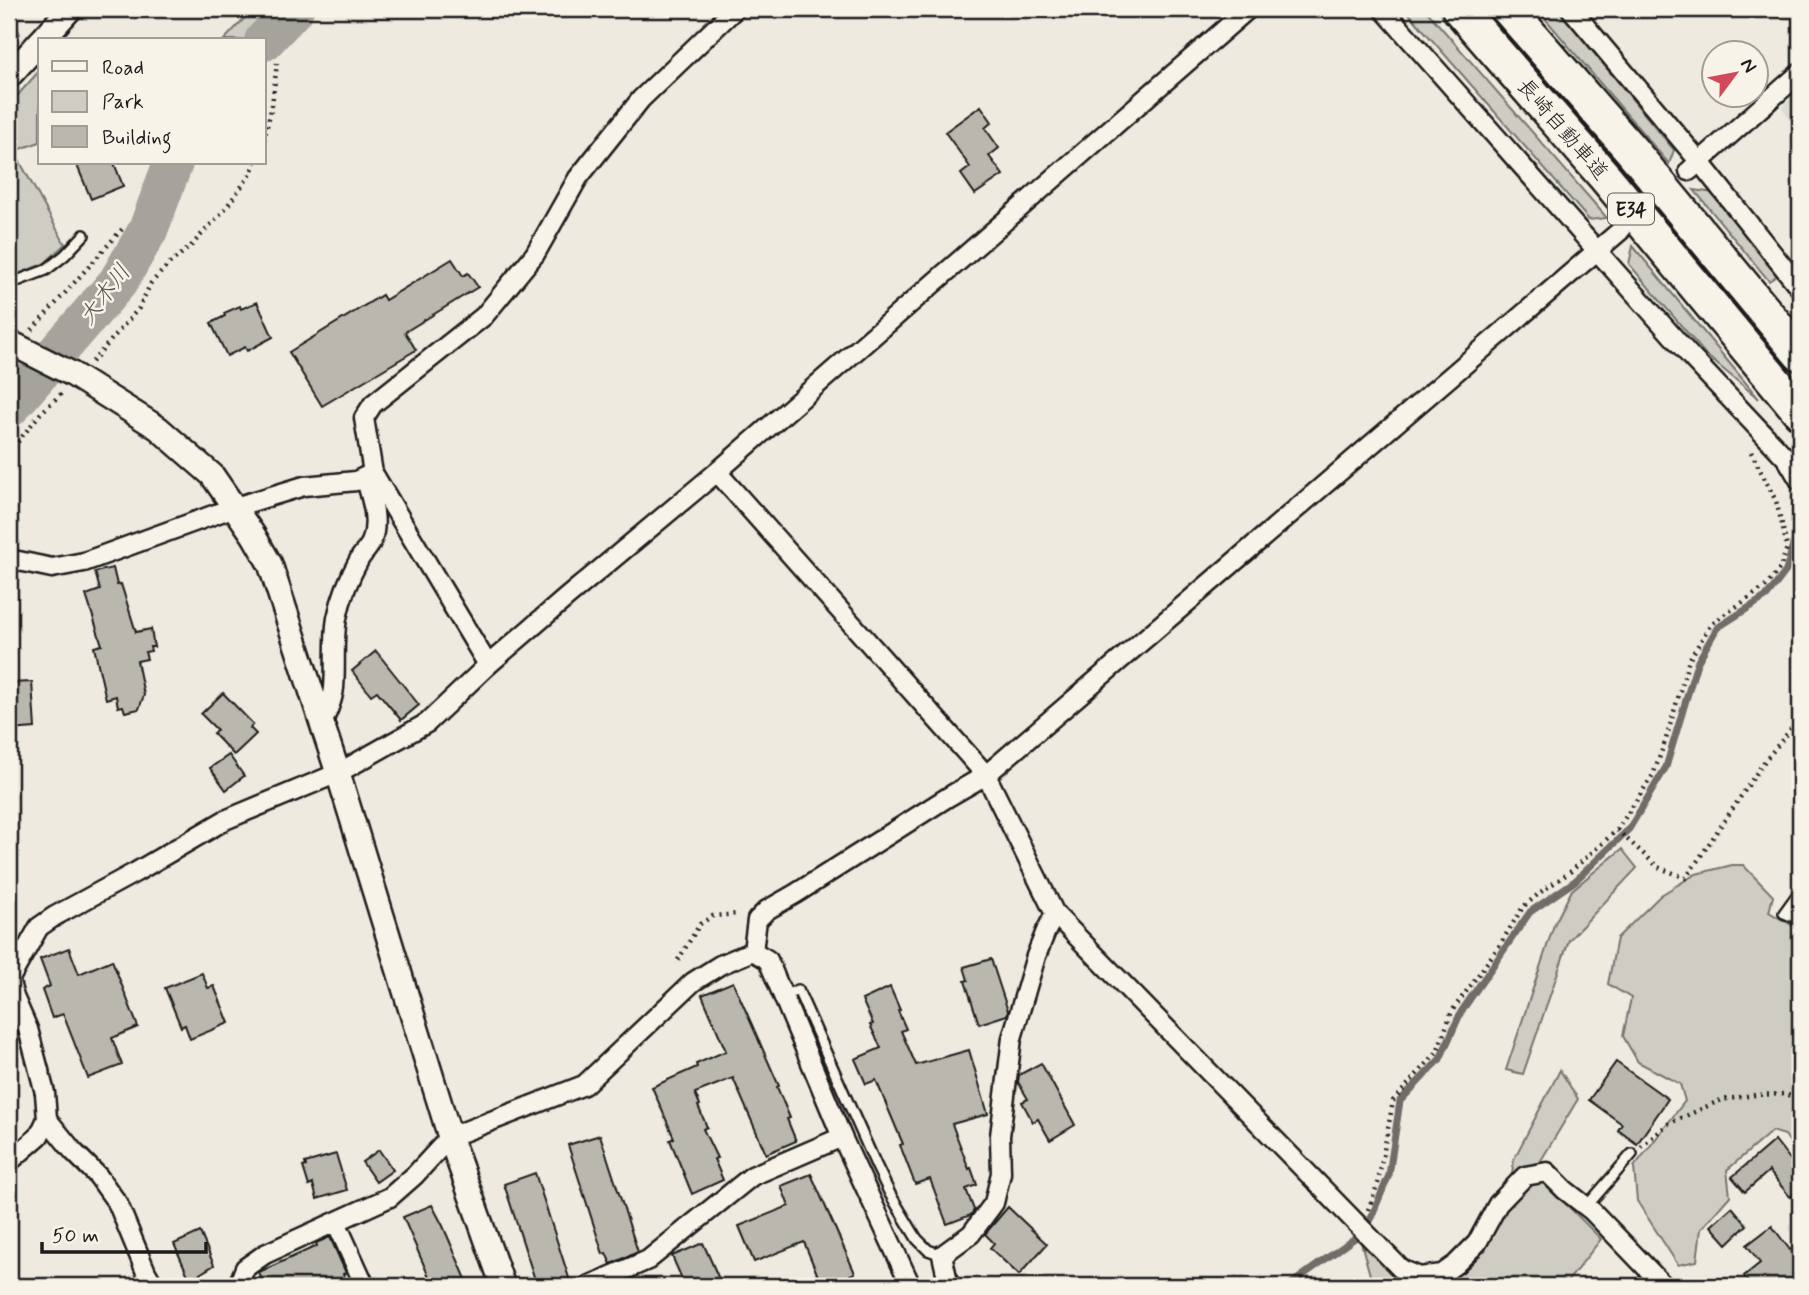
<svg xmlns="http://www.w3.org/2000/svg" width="1809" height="1295" viewBox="0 0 1809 1295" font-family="Mynerve,'Klee One',sans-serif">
<rect width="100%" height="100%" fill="#eeeae0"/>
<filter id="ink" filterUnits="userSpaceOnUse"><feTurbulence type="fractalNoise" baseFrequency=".0143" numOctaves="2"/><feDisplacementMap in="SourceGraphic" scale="14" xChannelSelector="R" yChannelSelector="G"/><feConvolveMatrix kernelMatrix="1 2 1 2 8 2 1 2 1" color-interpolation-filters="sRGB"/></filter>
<g filter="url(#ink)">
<!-- built -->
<path fill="#dedbd1" d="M1800,89V136L1782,107Z"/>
<!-- green -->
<g fill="#cfccc3" stroke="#767470" stroke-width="2">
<path d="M253,9H283L253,40H224Z"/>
<path d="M1405,9H1425L1607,218L1589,220Z"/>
<path d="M1537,9H1558L1674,150L1669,164Z"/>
<path d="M9,10L20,34L9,47Z"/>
<path d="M40,70V142L14,151L65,244L45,263L9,278V105Z"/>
<path d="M1694,190L1714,193L1778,275L1769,281Z"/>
<path d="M1633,246L1759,399L1706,355L1629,264Z"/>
<path d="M1622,849L1637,868L1569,940L1523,1074L1506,1070L1554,925L1572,890Z"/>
<path d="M1732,865H1743L1773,896L1769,912L1800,930V1157L1785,1135L1772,1131L1727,1170L1730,1196L1701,1229L1697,1261L1678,1265L1637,1201L1634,1167L1685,1101L1680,1084L1638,1062L1623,1036L1631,998L1608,984L1617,938L1661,895L1696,874Z"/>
<path d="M1560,1070L1578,1099L1534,1172L1601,1239L1564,1286H1435L1467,1263L1508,1204L1514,1159Z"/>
<path d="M1362,1246L1409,1285L1416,1286H1373Z"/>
</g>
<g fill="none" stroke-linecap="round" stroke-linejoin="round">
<!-- stream -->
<g stroke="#6f6d69" stroke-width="7">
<path d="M1370,1220L1389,1175L1400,1101L1440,1059L1461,1012L1530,912L1575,881L1629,829L1666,767L1697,663L1717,628L1767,596L1786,571L1794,542"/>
<path d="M1288,1286L1355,1238"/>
</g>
<!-- river -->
<g stroke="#a6a39d" stroke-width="40">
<path d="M264,41L294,9"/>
<path d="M9,408L118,282L148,230L173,163"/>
</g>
</g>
<!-- building -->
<g fill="#bab7af" stroke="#1c1c1c" stroke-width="2">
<path d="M981,106L992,122L985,128L999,148L989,156L1003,175L975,194L961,174L970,167L945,132Z"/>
<path d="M76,163H114L123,186L91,199Z"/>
<path d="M452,259L463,276L468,273L478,287L405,332L416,350L322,406L289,352L382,295L385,300Z"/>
<path d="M257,302L273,337L247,351L245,347L227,356L211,323L225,316L224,313L240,306L241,309Z"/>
<path d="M113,568L117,585L121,584L136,632L151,629L154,647H150L151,651L145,652L147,659L137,661L144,695L139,709L125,712L123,706L118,707L116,696L106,699L94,647L102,645L86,595L100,590L95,572Z"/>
<path d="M376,651L419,705L401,720L377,691L371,695L352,671Z"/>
<path d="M32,682L35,728L10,730L9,683Z"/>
<path d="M223,693L253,724L250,728L256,734L234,755L213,733L217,730L201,714Z"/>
<path d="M229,755L244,776L226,790L210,768Z"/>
<path d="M69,948L79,974L112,960L138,1027L112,1038L122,1065L88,1078L63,1014L52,1018L42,990L50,986L40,959Z"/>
<path d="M991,959L1008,1011L1007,1015L979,1024L965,981L968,980L964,967Z"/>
<path d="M202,973L208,988L214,986L229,1023L190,1039L185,1025L181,1027L165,988Z"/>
<path d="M733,982L779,1086L777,1087L790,1118L787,1119L796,1141L766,1154L733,1078L695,1093L700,1105L698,1106L707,1127L703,1129L717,1158L714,1159L723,1180L692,1194L670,1140L674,1138L652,1087L697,1067L696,1064L726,1051L702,995Z"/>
<path d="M890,987L900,1010L898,1011L906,1029L901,1031L916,1065L969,1050L988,1114L952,1124L969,1169L971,1168L977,1185L966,1189L974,1210L971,1215L947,1224L930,1179L915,1184L900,1145L903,1144L876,1080L866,1084L855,1059L881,1048L870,1025L873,1024L862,1000Z"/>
<path d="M1616,1062L1668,1099L1637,1144L1618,1130L1622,1124L1589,1100Z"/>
<path d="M1041,1063L1075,1125L1050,1140L1038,1119L1033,1122L1022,1102L1028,1099L1018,1082L1019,1075Z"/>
<path d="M600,1135L638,1252L611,1264L606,1253L603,1254L568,1145Z"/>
<path d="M1775,1140L1800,1172V1189L1790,1197L1769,1171L1745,1192L1732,1177Z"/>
<path d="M379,1150L393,1170L376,1182L362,1162Z"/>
<path d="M336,1154L347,1190L317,1199L313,1184L309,1186L303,1167L306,1166L305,1163Z"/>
<path d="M535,1173L570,1281L554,1286H537L504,1184Z"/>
<path d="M811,1174L855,1273L850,1275L854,1286H822L804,1242L754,1262L739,1226L789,1206L781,1186Z"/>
<path d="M432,1205L443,1226L469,1286H433L403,1217Z"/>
<path d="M1008,1207L1047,1244L1019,1275L990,1248L994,1243L985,1234Z"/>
<path d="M1732,1207L1747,1225L1727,1244L1711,1226Z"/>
<path d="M1772,1226L1790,1250L1800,1243V1286H1751L1744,1276L1760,1263L1747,1245Z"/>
<path d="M200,1232L214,1265L190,1280L174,1244Z"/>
<path d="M330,1237L346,1273L343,1274L347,1286H264L259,1272L317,1246L316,1243Z"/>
<path d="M703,1243L712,1263L722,1286H685L672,1256Z"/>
</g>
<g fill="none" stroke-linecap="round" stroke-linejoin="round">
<defs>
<g id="service">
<path d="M9,284L46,270L65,255L84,235"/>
<path d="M1800,891L1784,913L1800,920"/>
<path d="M783,996L798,990L876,1165L890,1194L917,1239L928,1250L942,1255"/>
<path d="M1586,1207L1632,1154"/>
</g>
<g id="minor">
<path d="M1383,9L1692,358L1787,459L1800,481"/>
<path d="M1571,9L1699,161L1800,288"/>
<path d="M1689,171L1800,73"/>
<path d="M717,472L986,775L1055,914L1401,1269L1420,1277L1442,1274L1456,1264L1477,1243L1498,1204L1525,1176L1547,1172L1565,1190L1592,1211L1664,1286"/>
<path d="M9,559L52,568L84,562L235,507L304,486L356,481L373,473"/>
<path d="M488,665L373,473L364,418L373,404L484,316L535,254L578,178L641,99L735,9"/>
<path d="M322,724C327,712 333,701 334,688C336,665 333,641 337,618C341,598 350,576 360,558C364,552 370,547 372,540C379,519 371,497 365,477"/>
<path d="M753,951L757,920L767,910L795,894L948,797L986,775L1620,231"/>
<path d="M753,951L768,960L842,1137L911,1286"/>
<path d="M9,979L14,997L28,1029L45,1093L47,1119L39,1136L9,1162"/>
<path d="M9,980L39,927L55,916L136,872L225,820L338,773L427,723L488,665L567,597L717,472L1248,9"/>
<path d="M47,1119L73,1151L98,1176L118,1204L146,1272L154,1286"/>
<path d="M336,1222L365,1286"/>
<path d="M235,1286L239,1283L245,1268L265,1254L390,1197L415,1175L450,1137L584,1085L693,982L720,965L753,951"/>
<path d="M588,1286L648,1260L752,1176L842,1137"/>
<path d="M949,1286L942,1255L971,1234L994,1203L1001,1173L1000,1136L1012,1038L1036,956L1046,931L1055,914"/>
</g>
<g id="tertiary">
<path d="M42,40L70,9"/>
<path d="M9,76L40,42"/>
<path d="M9,342L72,374L158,428L212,475L254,536L270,564L338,773L450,1137L503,1286"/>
</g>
<g id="motorway">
<path d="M1459,9L1606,178L1800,412"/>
<path d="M1508,9L1632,151L1800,354"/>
</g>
</defs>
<!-- service casing -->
<use href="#service" stroke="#1c1c1c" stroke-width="14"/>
<!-- minor casing -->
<use href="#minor" stroke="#1c1c1c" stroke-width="23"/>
<!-- tertiary casing -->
<use href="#tertiary" stroke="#1c1c1c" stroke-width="28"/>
<!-- motorway casing -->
<use href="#motorway" stroke="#1c1c1c" stroke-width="38"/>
<!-- path -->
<g stroke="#1c1c1c" stroke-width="4.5" stroke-dasharray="2 5" stroke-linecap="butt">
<path d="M264,140L272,105L277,63"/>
<path d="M32,330L125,226"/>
<path d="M92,362L139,308L151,283L170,263L190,247L225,209L250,175L255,163"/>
<path d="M9,453L40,414L64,391"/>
<path d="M1617,830L1658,867L1686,878L1764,762L1800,718"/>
<path d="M678,960L700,924L713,916L739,914"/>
<path d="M1641,1147L1668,1124L1721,1100L1755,1095L1786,1094L1800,1101"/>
<path d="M1368,1210L1378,1183L1393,1101L1437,1052L1452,1011L1499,946L1523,907L1541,892L1570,872L1617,830L1653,775L1666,739L1689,660L1711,624L1766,586L1780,568L1787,548L1782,524L1776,501L1751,452"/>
</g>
<!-- service -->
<use href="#service" stroke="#f7f3e8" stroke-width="9"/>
<!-- minor -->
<use href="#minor" stroke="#f7f3e8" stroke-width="18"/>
<!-- tertiary -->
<use href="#tertiary" stroke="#f7f3e8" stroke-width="23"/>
<!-- motorway -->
<use href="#motorway" stroke="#f7f3e8" stroke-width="33"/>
</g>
</g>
<g text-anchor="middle" stroke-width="5" stroke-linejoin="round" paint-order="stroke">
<!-- shield labels -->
<rect fill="#f7f3e8" stroke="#5e5c59" stroke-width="2" x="1608" y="193.5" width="46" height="31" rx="5"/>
<g font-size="19" font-weight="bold" fill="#1c1c1c">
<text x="1631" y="216">E34</text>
</g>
<!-- street labels -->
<g font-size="21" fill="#1c1c1c" stroke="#f7f3e8">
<text transform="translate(1563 129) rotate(49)" y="7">長崎自動車道</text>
</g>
<!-- water labels -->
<g font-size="23" font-style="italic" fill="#535250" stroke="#f7f3e8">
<text transform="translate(104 294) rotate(-53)" y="8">大木川</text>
</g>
</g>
<!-- margin -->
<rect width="1809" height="1295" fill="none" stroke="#f7f3e8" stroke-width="35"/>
<rect x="18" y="18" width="1774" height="1260" fill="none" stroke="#1c1c1c" stroke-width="2.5" filter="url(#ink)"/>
<!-- legend -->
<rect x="38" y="38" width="228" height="126" fill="#f7f3e8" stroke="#9f9d96" stroke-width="2"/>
<rect x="52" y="61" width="35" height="10" fill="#f7f3e8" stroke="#9f9d96" stroke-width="2"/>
<text x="102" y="74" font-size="21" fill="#1c1c1c">Road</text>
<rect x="52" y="91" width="35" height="21" fill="#cfccc3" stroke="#9f9d96" stroke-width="2"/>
<text x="102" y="108" font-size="21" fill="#1c1c1c">Park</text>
<rect x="52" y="126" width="35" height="21" fill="#bab7af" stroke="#9f9d96" stroke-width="2"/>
<text x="102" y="144" font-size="21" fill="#1c1c1c">Building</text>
<!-- north arrow -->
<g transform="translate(1735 74) rotate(58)"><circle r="33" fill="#f7f3e8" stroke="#9f9d96" stroke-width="2"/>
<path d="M0-5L12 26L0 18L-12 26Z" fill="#d1495b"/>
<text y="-10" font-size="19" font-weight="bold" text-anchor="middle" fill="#1c1c1c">N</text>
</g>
<!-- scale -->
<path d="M42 1242v10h164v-10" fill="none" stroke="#1c1c1c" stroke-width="3.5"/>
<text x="52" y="1242" font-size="21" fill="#1c1c1c" stroke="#f7f3e8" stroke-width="5" paint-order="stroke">50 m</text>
</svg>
